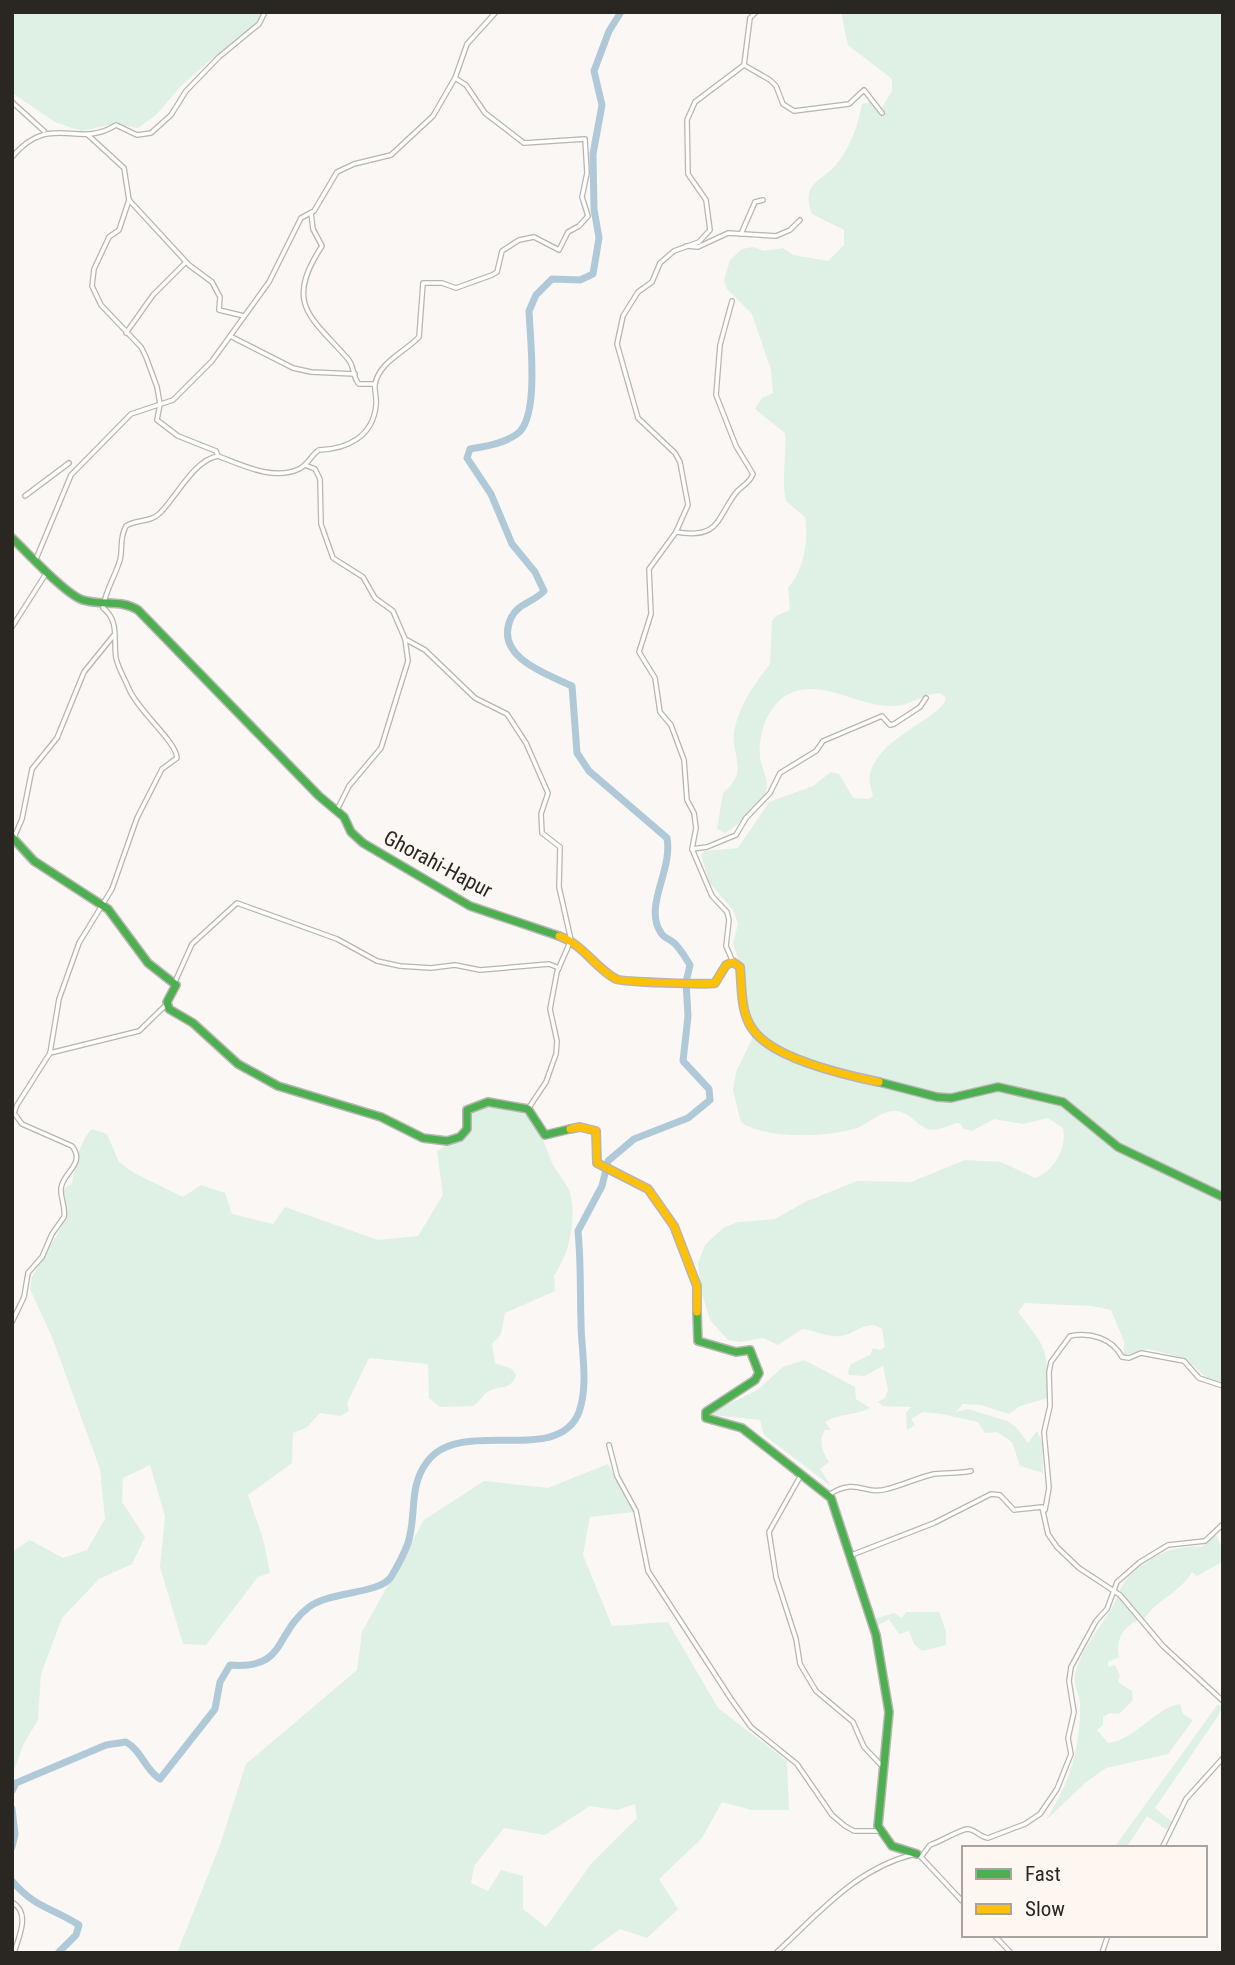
<svg xmlns="http://www.w3.org/2000/svg" width="1235" height="1965" viewBox="0 0 1235 1965" font-family="'Roboto Condensed',sans-serif">
<rect width="100%" height="100%" fill="#fbf7f4"/>
<!-- green -->
<g fill="#def1e4" fill-rule="evenodd">
<path d="M12,12H268L244,38L209,61L180,87L156,115L138,128L114,124L81,131L55,122L12,93Z"/>
<path d="M841,12H1223V1382L1209,1380L1186,1359L1177,1356L1148,1349L1124,1355V1341L1111,1310L1092,1306L1025,1303L1018,1312C1050,1353 1046,1347 1048,1398L1020,1406L1009,1414L981,1405L963,1404L956,1412L968,1409L1007,1421L1016,1427L1028,1443L1037,1431L1042,1442L1043,1473L1020,1466L1012,1442L997,1432L985,1433L978,1422L942,1414L923,1412L911,1419L915,1425L907,1430L906,1413L911,1407L883,1406L878,1402L885,1398L888,1390L883,1366L864,1376L849,1375L848,1371L851,1364L870,1355L873,1348L880,1350L885,1347L882,1329C866,1318 856,1335 840,1336C827,1338 815,1330 802,1329L778,1345L763,1338L740,1342L728,1340L710,1320L701,1290L698,1264L705,1245L723,1228L738,1222L775,1219L805,1202L857,1181L911,1182L965,1160L1001,1162L1035,1178C1055,1171 1067,1147 1063,1128L1048,1118L1023,1124L994,1119L972,1131L964,1129L959,1123C949,1124 939,1132 928,1129C916,1125 910,1112 896,1111C881,1110 870,1123 857,1128C829,1137 766,1140 741,1122L733,1090L736,1072L752,1039L741,968L733,943L738,924L733,910L709,882L701,855L704,851L738,848L769,802L813,786L831,772L839,774L853,798L869,799L873,796C872,789 868,781 870,774C879,736 943,718 946,698L940,693C923,694 910,705 895,706C863,708 832,684 800,690C772,695 757,730 760,757C761,766 768,779 767,788C766,798 734,830 725,833L717,829L723,793C752,769 728,754 735,727C741,703 755,683 770,664L772,621L776,616L790,610L788,588C804,570 809,540 805,517L786,501C781,477 787,456 785,433L755,409L762,398L773,393L771,370L752,314L727,289L724,280L730,260L742,249L753,247L764,251L783,248L793,255L828,261L844,245V230L812,214C799,180 826,181 839,161C852,143 858,125 862,104L871,102L879,112L892,91V79L848,45Z"/>
<path d="M481,1105C495,1107 517,1108 528,1117C542,1130 546,1149 553,1165C558,1174 567,1183 570,1193C577,1218 569,1256 554,1275L555,1291L505,1313L501,1334L492,1344L495,1363L512,1369L516,1375C511,1392 497,1384 486,1393C481,1398 479,1402 473,1406L440,1407L429,1398L428,1364L369,1358L347,1403L349,1411L340,1416L320,1413L306,1428L293,1433L292,1463L248,1495L263,1539L270,1573L258,1577L206,1645L183,1644L160,1567L165,1516L150,1465L123,1478L122,1502L145,1537L132,1564L99,1579L62,1618L41,1674L38,1720L24,1743L12,1776V1552L30,1540L63,1558L87,1550L105,1519L100,1469L52,1337L30,1289L32,1277L61,1228L65,1215L63,1189L72,1183C77,1163 77,1145 92,1129L107,1134L119,1162L134,1173L183,1197L201,1185L225,1193L232,1214L273,1224L285,1207L378,1240L418,1236L443,1195L437,1151L467,1134L468,1109Z"/>
<path d="M804,1360L855,1387L856,1399L870,1408C855,1416 838,1413 825,1422L831,1430H825C818,1441 822,1451 829,1462L820,1469L831,1486L764,1435L760,1420L713,1415L711,1412L756,1391L783,1367Z"/>
<path d="M608,1464L633,1512L590,1517L583,1555L612,1626L668,1622L718,1708L787,1761L789,1810H752L722,1802L702,1838L659,1879L678,1909L647,1938L620,1929L587,1953H177L220,1845L246,1764L357,1670L362,1632L424,1520L484,1481L548,1488ZM635,1804L637,1818L591,1864L546,1927L523,1909V1876L501,1870L488,1891L471,1883L474,1866L504,1828L545,1835L590,1806L617,1810Z"/>
<path d="M1216,1534L1223,1551L1222,1562L1197,1576L1192,1572C1178,1595 1158,1598 1144,1619C1125,1623 1115,1638 1119,1657L1108,1662V1667L1115,1665L1120,1676L1118,1682L1132,1691L1133,1700L1119,1714L1110,1713L1103,1717V1725L1097,1730L1108,1743C1137,1739 1153,1709 1180,1704L1183,1714L1193,1720L1168,1754L1106,1768L1085,1783L1046,1820C1070,1781 1080,1752 1080,1705C1080,1694 1073,1685 1075,1674C1081,1651 1096,1632 1109,1613C1116,1603 1118,1590 1126,1580C1145,1559 1172,1544 1201,1547Z"/>
<path d="M906,1612H939L946,1631V1645L922,1651L914,1644L909,1631L899,1634L889,1619L877,1626L875,1623L877,1618L894,1613L902,1618Z"/>
<path d="M1218,1704L1222,1707L1218,1716L1155,1808L1172,1822L1167,1830L1147,1816L1126,1848H1114Z"/>
</g>
<g fill="none" stroke-linecap="round" stroke-linejoin="round">
<!-- river -->
<g stroke="#b0c9d9" stroke-width="7">
<path d="M12,1791L16,1783L106,1745L126,1742C142,1751 145,1770 160,1779L215,1709L220,1682L230,1665C287,1670 274,1633 309,1607C330,1591 380,1594 391,1577C397,1567 404,1554 408,1543C417,1515 408,1487 427,1462C460,1416 558,1467 579,1412C589,1384 581,1350 581,1322C580,1291 581,1261 578,1231L602,1186L608,1161L634,1139L688,1118L710,1100L709,1089L683,1061L688,1016L686,982L690,965C685,957 680,948 674,943C670,939 664,938 661,933C643,906 673,871 667,838L589,771L577,753L572,686C547,674 493,657 511,618C517,604 534,602 544,591L535,572L512,544L491,494L467,458L470,449C486,446 503,444 517,434C540,418 530,338 529,311L536,295L552,279L580,280L593,274L599,238L594,209L593,154L602,105L594,71L609,31L621,12"/>
<path d="M12,1809L15,1834L12,1847"/>
<path d="M12,1881C35,1908 53,1908 79,1925L76,1935L58,1953"/>
</g>
<defs>
<g id="street">
<path d="M744,65L770,80L776,86L783,104L794,111L849,104L864,90L882,113"/>
<path d="M12,102L44,131"/>
<path d="M88,135L124,168L129,200L119,230L109,237L94,269L92,286L101,305L141,347L146,357L157,387L160,404L157,420L178,436L216,451L218,456"/>
<path d="M12,157C51,111 77,150 116,125L137,135L151,133L171,115L186,91L219,57L259,24L265,12"/>
<path d="M129,200L189,265L212,282L220,297L219,310L244,316"/>
<path d="M311,213L313,229L322,246C284,304 310,316 348,359C355,367 352,377 359,384H375"/>
<path d="M741,234L755,202L763,200"/>
<path d="M686,246L698,247L728,233L776,236L790,230L800,220"/>
<path d="M126,333L153,295L186,262"/>
<path d="M230,336L293,368L311,372L355,374"/>
<path d="M305,465L315,469L320,479L321,524L333,558L363,577L375,598L393,611L405,639L408,661L381,748L349,786L337,810"/>
<path d="M25,496L69,463"/>
<path d="M676,532C719,539 716,520 735,494C741,485 749,485 753,474L736,446L716,395L720,345L732,301"/>
<path d="M36,559L71,475L131,414L173,400L212,361L269,282L301,218L314,211L337,172L354,164L391,155L433,116L455,78L467,44L496,12"/>
<path d="M12,627L47,572"/>
<path d="M405,639L425,650L475,698L507,714L526,743L548,793L541,814L542,833L560,847L559,887L571,940L557,972L550,1009L557,1041L556,1054L546,1082L528,1109"/>
<path d="M12,842L22,819L32,769L57,738L84,672L114,635"/>
<path d="M692,849L707,847L736,835L746,818L770,793L780,773L816,751L823,741L882,716L890,725L894,724L920,707L926,698"/>
<path d="M733,962L726,946L729,920L727,912L712,896L692,849L696,828L694,813L687,800L684,760L671,725L660,712L655,678L639,652L651,614L649,569L676,532L688,505L680,462L675,453L638,418L617,344L623,316L638,292L652,282L660,263L674,251L699,242L710,230L706,200L688,174L687,120L695,102L744,65L750,18L756,12"/>
<path d="M174,984L192,944L237,903L337,939L377,961L400,966L431,968L455,965L480,970L549,964L559,968"/>
<path d="M50,1053L59,999L79,943L112,889L137,818L162,769L177,758C176,741 138,711 129,689C125,679 118,668 116,658C113,640 120,621 103,608C105,591 115,577 120,560C123,547 119,539 126,526C137,519 150,523 160,513C177,496 194,460 218,456C242,465 273,481 299,469C308,465 311,455 319,450C347,449 373,437 376,405C377,398 374,390 375,384C380,361 405,352 419,337L423,283H442L456,288L492,275L497,272L502,251L519,240L534,237L559,250L568,232L579,226L588,216L582,197L587,173L585,139L524,143L485,113L466,85L455,78"/>
<path d="M12,1322L24,1297L28,1273L42,1257L52,1234L64,1217C66,1207 60,1198 61,1188C63,1172 86,1164 72,1146L22,1124L14,1113L17,1105L50,1053L139,1031L167,1004"/>
<path d="M609,1445L617,1476L636,1511L648,1571L731,1699L751,1727L797,1764L832,1815L845,1826L854,1831H879"/>
<path d="M801,1475L769,1532L776,1577L796,1639L800,1664L816,1691L853,1722L864,1747L881,1765"/>
<path d="M830,1494C858,1477 864,1496 887,1489C903,1485 917,1478 934,1474C946,1472 958,1474 971,1471"/>
<path d="M1045,1510L1049,1488L1044,1432L1050,1406L1049,1372L1051,1362L1070,1336C1090,1332 1112,1338 1122,1357L1129,1358L1141,1353L1184,1361L1199,1378L1223,1386"/>
<path d="M849,1556L934,1523L991,1494L1000,1495L1014,1510L1042,1507L1048,1534L1057,1547L1079,1568L1120,1595L1163,1646L1223,1701"/>
<path d="M1162,1848L1186,1799L1223,1758"/>
<path d="M921,1857L930,1845C940,1842 959,1830 967,1829C975,1829 980,1837 988,1838L1025,1824L1040,1814L1057,1789L1071,1754L1068,1738L1074,1712L1069,1681L1071,1667L1096,1621L1107,1609L1117,1582L1140,1562L1168,1545L1205,1541L1223,1524"/>
<path d="M921,1857L964,1903"/>
<path d="M12,1902C31,1913 19,1936 14,1953"/>
<path d="M994,1935L1011,1953"/>
<path d="M776,1953C819,1913 856,1868 915,1854"/>
<path d="M1102,1953L1108,1935"/>
</g>
<g id="fast">
<path d="M12,538C27,552 66,595 83,600C102,606 121,599 138,610L319,796L344,817L351,832L363,843L470,906L559,936"/>
<path d="M12,837L34,861L108,909L148,963L176,985L167,1002L169,1009L193,1023L238,1064L278,1086L381,1117L423,1138L447,1141L460,1137L467,1129V1110L488,1102L528,1109L545,1135L570,1129"/>
<path d="M879,1082L937,1097L951,1098L998,1087L1063,1102L1118,1147L1223,1197"/>
<path d="M697,1312L698,1341L736,1352L750,1350L759,1373L755,1380L706,1412V1418L742,1428L831,1498L876,1635L889,1712L878,1826L892,1846L917,1854"/>
</g>
<g id="slow">
<path d="M559,936C583,944 595,968 616,979C621,982 710,985 715,983L726,965L733,962L740,967C742,987 740,1014 754,1031C775,1059 845,1075 879,1082"/>
<path d="M570,1129L580,1127L596,1131L597,1163L648,1189L674,1226L697,1286V1312"/>
</g>
</defs>
<!-- street casing -->
<use href="#street" stroke="#b8b4b1" stroke-width="6"/>
<!-- fast casing -->
<use href="#fast" stroke="#b8b4b1" stroke-width="10"/>
<!-- slow casing -->
<use href="#slow" stroke="#b8b4b1" stroke-width="10"/>
<!-- street -->
<use href="#street" stroke="#fefefd" stroke-width="3.5"/>
<!-- fast -->
<use href="#fast" stroke="#4caf50" stroke-width="7"/>
<!-- slow -->
<use href="#slow" stroke="#ffc107" stroke-width="7"/>
</g>
<g text-anchor="middle" stroke-width="5" stroke-linejoin="round" paint-order="stroke">
<!-- street labels -->
<g font-size="21" fill="#2a2622" stroke="#fef7f1">
<text transform="translate(438 864) rotate(28)" y="7">Ghorahi-Hapur</text>
</g>
</g>
<!-- border -->
<rect width="1235" height="1965" fill="none" stroke="#2a2622" stroke-width="28"/>
<!-- legend -->
<rect x="962" y="1846" width="245" height="91" fill="#fef7f1" stroke="#a9a39e" stroke-width="2"/>
<rect x="976" y="1869" width="35" height="10" fill="#4caf50" stroke="#a9a39e" stroke-width="2"/>
<text x="1025" y="1881" font-size="21" fill="#2a2622">Fast</text>
<rect x="976" y="1904" width="35" height="10" fill="#ffc107" stroke="#a9a39e" stroke-width="2"/>
<text x="1025" y="1916" font-size="21" fill="#2a2622">Slow</text>
</svg>
